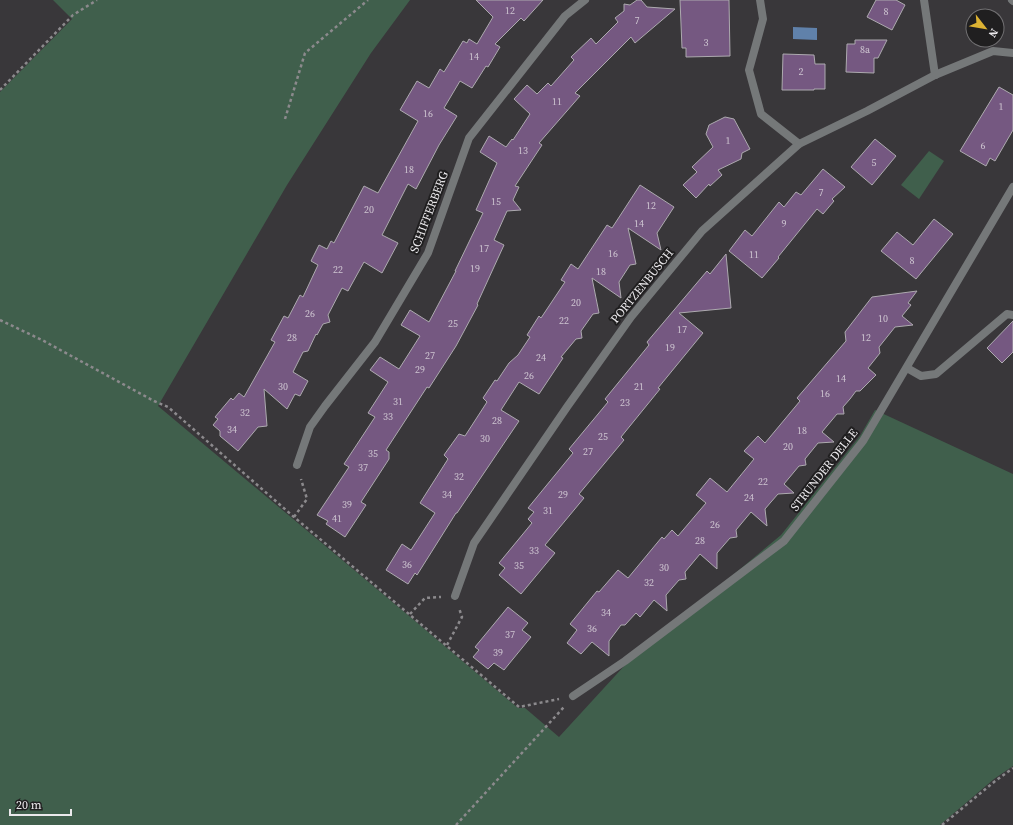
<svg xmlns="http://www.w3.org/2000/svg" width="1013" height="825" viewBox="0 0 1013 825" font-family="'Source Serif 4',serif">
<rect width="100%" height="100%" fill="#39373a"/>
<!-- green -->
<g fill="#405f4c">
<path d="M53,0H410L371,53L287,185L158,406L408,615L518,708H525L559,737L626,664L781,535L860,436L875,410L1013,474V766L994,779L940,825H0V92L72,19Z"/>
<path d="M929,151L944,161L919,199L901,185Z"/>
</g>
<!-- water -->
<path fill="#6081aa" d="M793,27L817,28V40L793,39Z"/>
<!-- building -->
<g fill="#755881" stroke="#adaaaf">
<path d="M476,0H543L524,21L521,18L495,44L500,47L488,67L486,66L472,88L460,81L444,108L457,116L439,145L416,189L408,184L382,235L398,243L382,273L364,262L348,291L342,288L328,315L330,322L323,324L317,335L316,334L308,351L303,352L293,372L308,381L300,396L295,394L287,409L264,389L267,426L258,427L238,451L220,436V431L213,425L218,419L215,417L231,398L233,400L239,393L244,397L275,342L271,340L284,316L288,318L300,295L303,297L318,265L311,261L319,245L327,249L331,241L334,243L364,186L378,193L418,121L400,110L417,81L429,88L440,69L444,72L463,41L467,43L469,39L477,44L493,17Z"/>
<path d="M637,0H641L647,7L675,9L635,43L631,37L575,93L580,96L539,143L542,145L515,186L519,187L513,200L521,210L507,211L494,240L504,245L477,304L478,305L456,346L429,388L427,387L386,450L389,452V459L361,502L366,505L345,537L326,524L328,521L317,515L349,467L344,464L375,417L368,413L388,382L370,370L380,357L399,369L420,336L401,325L410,310L429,322L456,271H455L483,213L476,210L497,163L480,152L489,136L506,147L512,139L513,140L530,114L514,99L527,85L537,94L548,83L551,86L574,60L571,57L591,38L596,44L618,22L615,18L624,11V4L630,5Z"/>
<path d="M680,0H729L730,56L686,57V48H682Z"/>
<path d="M876,0H896L905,5L892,30L867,17Z"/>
<path d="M855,40H887L878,58H874V73L846,72L847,44H855Z"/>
<path d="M783,54L814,55L815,64H825V89H814V90H782Z"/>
<path d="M999,87L1013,95V130L995,161L990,158L986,166L960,151Z"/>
<path d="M725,117L734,119L750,149L742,153L741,159L718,170L722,175L710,186L709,184L696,198L683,185L697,172L692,167L713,147L706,134L709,125Z"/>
<path d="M875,139L896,156L872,185L851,167Z"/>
<path d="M823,169L845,187L832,199L834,201L823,214L817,209L778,257L779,258L762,278L729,251L745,230L752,236L779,202L784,207L796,192L801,195Z"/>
<path d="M640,185L674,207L657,233L661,250L628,228L636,264L630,265L619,282L621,298L592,278L599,313L593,314L581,331L582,338L576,339L561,357L563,358L539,394L519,382L501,410L519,421L457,513H456L417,575L415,573L408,584L386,570L402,544L411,550L435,513L420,503L448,459L444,455L459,434L465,436L487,402L483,398L495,380L497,381L509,363L518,355L530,337L527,335L539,316L541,318L565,282L561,280L571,264L578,269L607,225L612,228Z"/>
<path d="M934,219L953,234L916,279L881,251L897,232L913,245Z"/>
<path d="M726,254L731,308L679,313L703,333L658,388L660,389L621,437L624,440L579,494L584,498L545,545L555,553L521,594L499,575L505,568L499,563L532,523L528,519L534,512L528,508L573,453L569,449L608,402L605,399L649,345L647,342L707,271L710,274Z"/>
<path d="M917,291L908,303L911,305L902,316L913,325L895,327L879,347L880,353L868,368L876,375L860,391H856L850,399L843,407L844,414H837L822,432L834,442L818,443L805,459L806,465L799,466L784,484L794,493L778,494L771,502L765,509L767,526L751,512L736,530L737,537L730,538L717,553V569L700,554L685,572L686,579L679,580L666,595L667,611L654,600L640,617L636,613L625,625H621L609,641V656L592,642L581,654L567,643L577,630L570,624L597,591L599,592L618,570L628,578L662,537L664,539L672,530L678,536L706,503L696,495L710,478L727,492L754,459L744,451L758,436L765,443L800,401L797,398L846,341L845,332L872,297Z"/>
<path d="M1013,321V352L1002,363L987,348Z"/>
<path d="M508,607L528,623L522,630L531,637L504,670L494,663L488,669L473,657L479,650L475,647Z"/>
</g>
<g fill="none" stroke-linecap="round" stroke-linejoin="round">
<!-- path -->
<g stroke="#8c8a8d" stroke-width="2.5" stroke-dasharray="3 3" stroke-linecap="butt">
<path d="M0,90L73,15L97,0"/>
<path d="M285,119L305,53L368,0"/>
<path d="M0,320L42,340L154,401L168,407L294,517L519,707L559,699"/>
<path d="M294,517L307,499L301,479"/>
<path d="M410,614L425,598L441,597"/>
<path d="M447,645L462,617L459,608"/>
<path d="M456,825L564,707"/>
<path d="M942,825L994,782L1013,768"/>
</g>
<!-- lane -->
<g stroke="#757879" stroke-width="8">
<path d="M924,0L935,75"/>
<path d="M1012,0L1013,1"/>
<path d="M907,368L921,376L936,374L1007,314L1013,315"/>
</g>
<!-- street -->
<g stroke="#757879" stroke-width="8">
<path d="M760,0L763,19L749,70L761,114L799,144"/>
<path d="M297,465L310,427L325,406L375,342L428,253L469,138L565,16L585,0"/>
<path d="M455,596L474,543L567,407L631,317L702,231L799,144L867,111L935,75L993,51L1013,53"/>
<path d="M573,696L625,661L784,541L863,441L1013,187"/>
</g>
</g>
<g text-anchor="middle" stroke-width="4" stroke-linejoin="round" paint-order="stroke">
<!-- number labels -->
<g font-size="10" fill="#cec5d1">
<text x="510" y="14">12</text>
<text x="886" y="15">8</text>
<text x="637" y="24">7</text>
<text x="706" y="46">3</text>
<text x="865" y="53">8a</text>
<text x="474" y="60">14</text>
<text x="801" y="75">2</text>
<text x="557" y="105">11</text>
<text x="1001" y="110">1</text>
<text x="428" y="117">16</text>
<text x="728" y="144">1</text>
<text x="983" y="149">6</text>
<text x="523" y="154">13</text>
<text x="874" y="166">5</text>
<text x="409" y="173">18</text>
<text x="821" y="196">7</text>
<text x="496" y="205">15</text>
<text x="651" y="209">12</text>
<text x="369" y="213">20</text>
<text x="639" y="227">14</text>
<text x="784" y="227">9</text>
<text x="484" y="252">17</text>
<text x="613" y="257">16</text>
<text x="754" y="258">11</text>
<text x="912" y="264">8</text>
<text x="475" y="272">19</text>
<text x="338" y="273">22</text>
<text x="601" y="275">18</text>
<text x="576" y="306">20</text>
<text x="310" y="317">26</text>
<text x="883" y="322">10</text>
<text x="564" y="324">22</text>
<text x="453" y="327">25</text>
<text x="682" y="333">17</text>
<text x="292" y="341">28</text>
<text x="866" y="341">12</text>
<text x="670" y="351">19</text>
<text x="430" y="359">27</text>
<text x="541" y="361">24</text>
<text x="420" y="373">29</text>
<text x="529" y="379">26</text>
<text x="841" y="382">14</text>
<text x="283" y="390">30</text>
<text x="639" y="390">21</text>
<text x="825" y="397">16</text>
<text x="398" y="405">31</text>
<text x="625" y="406">23</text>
<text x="245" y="416">32</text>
<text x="388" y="420">33</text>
<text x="497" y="424">28</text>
<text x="232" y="433">34</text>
<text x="802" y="434">18</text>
<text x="603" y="440">25</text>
<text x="485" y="442">30</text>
<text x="788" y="450">20</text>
<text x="588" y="455">27</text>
<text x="373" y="457">35</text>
<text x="363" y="471">37</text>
<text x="459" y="480">32</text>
<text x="763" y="485">22</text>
<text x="447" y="498">34</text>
<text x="563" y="498">29</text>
<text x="749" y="501">24</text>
<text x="347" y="508">39</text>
<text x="548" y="514">31</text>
<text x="337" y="522">41</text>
<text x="715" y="528">26</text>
<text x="700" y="544">28</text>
<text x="534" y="554">33</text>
<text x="407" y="568">36</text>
<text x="519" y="569">35</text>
<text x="664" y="571">30</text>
<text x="649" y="586">32</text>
<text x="606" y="616">34</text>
<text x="592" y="632">36</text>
<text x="510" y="638">37</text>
<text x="498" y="656">39</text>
</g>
<!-- street labels -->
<g font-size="12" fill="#ebe9ec" stroke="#201f20">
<text transform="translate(429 212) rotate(-69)" y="4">SCHIFFERBERG</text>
<text transform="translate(642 286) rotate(-51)" y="4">PORTZENBUSCH</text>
<text transform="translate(824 470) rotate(-52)" y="4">STRUNDER DELLE</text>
</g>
</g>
<!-- north arrow -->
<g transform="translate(985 28) rotate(121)"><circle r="19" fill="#201f20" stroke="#717072"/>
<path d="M0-3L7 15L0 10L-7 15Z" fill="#dcb233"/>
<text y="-6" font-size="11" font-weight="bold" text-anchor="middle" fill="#ebe9ec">N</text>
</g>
<!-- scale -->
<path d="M10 809v6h61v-6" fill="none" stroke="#ebe9ec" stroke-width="2"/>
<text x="16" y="809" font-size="12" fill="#ebe9ec" stroke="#201f20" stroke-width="3" paint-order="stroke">20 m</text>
</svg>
